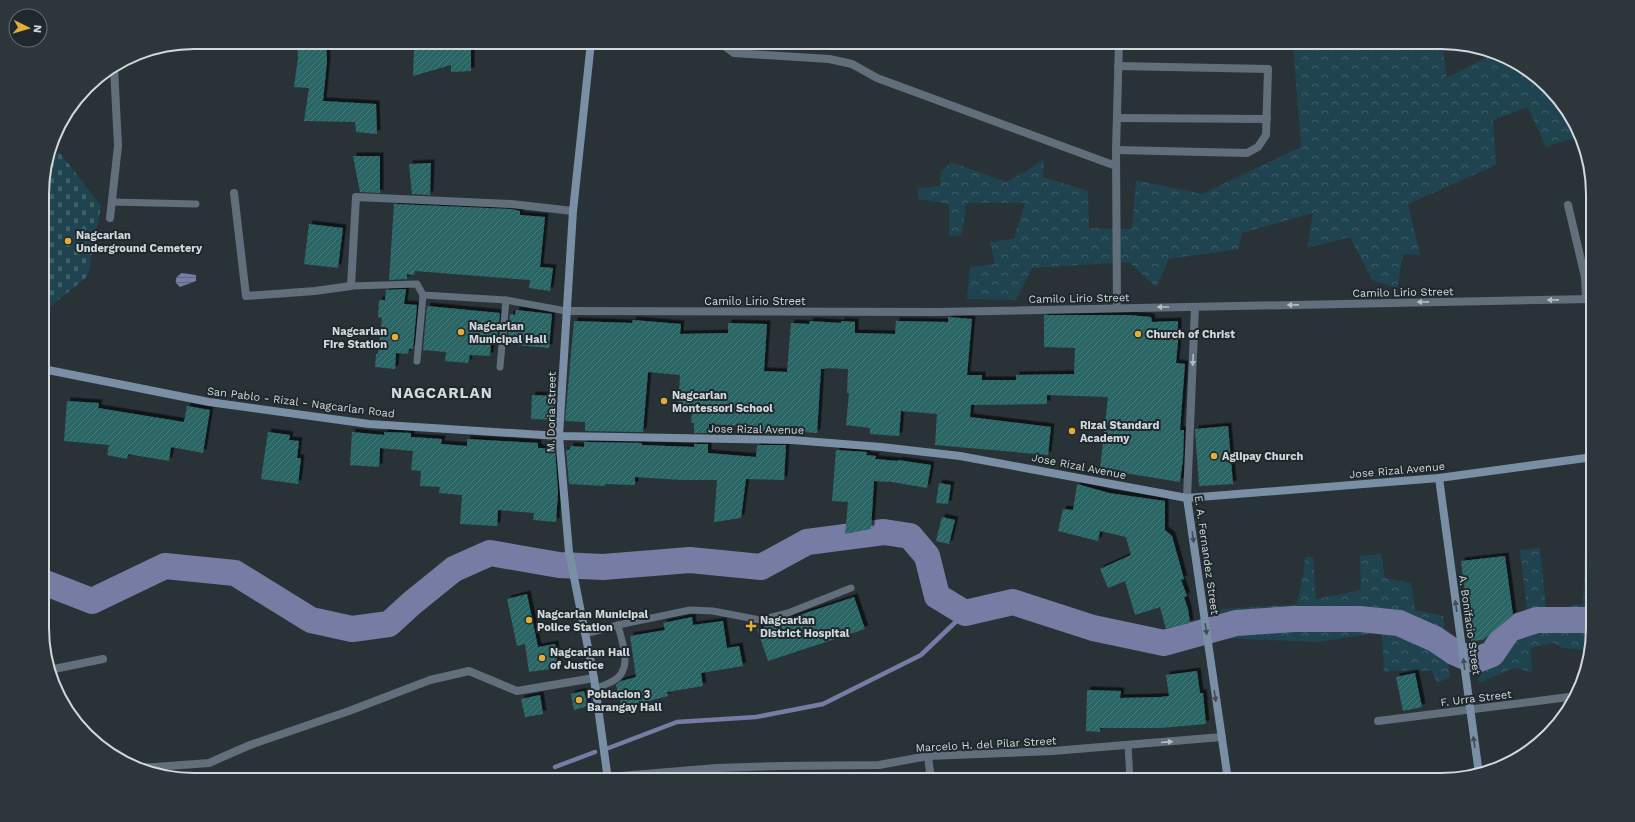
<svg xmlns="http://www.w3.org/2000/svg" width="1635" height="822" viewBox="0 0 1635 822" font-family="'Work Sans',sans-serif">
<defs>
<pattern id="forest-crowns" width="20" height="18" patternUnits="userSpaceOnUse"><rect width="20" height="18" fill="#1f4450"/><path d="M2 6a3 3 0 1 1 6 0M12 15a3 3 0 1 1 6 0" fill="none" stroke="#3f5e69"/></pattern>
<pattern id="cemetery-stones" width="16" height="16" patternUnits="userSpaceOnUse"><rect width="16" height="16" fill="#1f4450"/><path d="M2 7V4a2 2 0 0 1 4 0v3zM10 15v-3a2 2 0 0 1 4 0v3z" fill="#3f5e69"/></pattern>
<pattern id="water-rules" width="6" height="5" patternUnits="userSpaceOnUse"><rect width="6" height="5" fill="#777ca4"/><path d="M0 2.5h6" fill="none" stroke="#636782"/></pattern>
<pattern id="building-hatch" width="6" height="6" patternUnits="userSpaceOnUse"><rect width="6" height="6" fill="#2b6565"/><path d="M-1 1l2-2M0 6l6-6M5 7l2-2" fill="none" stroke="#497a7a"/></pattern>
<filter id="shadow"><feDropShadow dx="3.5" dy="-3.5" stdDeviation="0" flood-color="#0009"/></filter>
</defs>
<rect width="100%" height="100%" fill="#293337"/>
<!-- forest -->
<g fill="url(#forest-crowns)">
<path d="M1293,42H1442L1447,78L1493,54L1508,58L1562,102L1570,115L1577,137L1546,147L1528,107L1493,120L1496,165L1408,204L1420,255L1403,254L1397,288L1372,280L1350,237L1307,248L1313,213L1242,233L1238,249L1169,259L1156,287L1129,262L1032,268L1016,300L967,299L970,267L995,264L990,242L1014,239L1025,203H966L962,235L949,237V204L918,199V188L940,186L941,172L951,162L1006,182L1028,170L1044,159L1043,177L1088,191L1089,228L1132,229L1136,180L1202,194L1301,147Z"/>
<path d="M1586,524H1593V628L1590,642L1585,650L1563,648L1553,643L1531,648L1532,672L1514,668L1479,683L1478,656L1512,632L1524,630L1527,610L1520,550L1540,548L1546,610L1583,604Z"/>
<path d="M1381,554L1385,578L1411,583L1415,610L1443,616L1450,677L1437,683L1432,671L1408,670L1384,672L1382,632L1317,642L1217,638L1212,610L1297,604L1303,576L1305,557H1313L1316,599L1361,590L1360,556Z"/>
</g>
<!-- cemetery -->
<path fill="url(#cemetery-stones)" d="M51,151L60,153L101,206L88,276L46,310H43L42,184Z"/>
<!-- water -->
<path fill="url(#water-rules)" d="M182,273L196,275V281L180,287L176,283C175,278 177,276 182,273Z"/>
<g fill="none" stroke-linecap="round" stroke-linejoin="round">
<!-- stream -->
<g stroke="#777ca4" stroke-width="4.5">
<path d="M606,749L677,722L756,717L823,704L921,655L965,613"/>
<path d="M555,767L595,752"/>
</g>
<!-- river -->
<path stroke="#777ca4" stroke-width="26" d="M43,582L92,601L165,566L235,573L311,620L352,629L389,624L412,603L454,569L490,553L559,565L603,567L690,560L761,567L807,542L884,532L910,536L927,556L937,596L965,613L1013,602L1093,628L1164,643L1236,623L1294,619H1360L1399,623L1435,639L1454,652L1470,659H1479L1492,654L1509,629L1537,620H1593"/>
</g>
<!-- building -->
<g fill="url(#building-hatch)" filter="url(#shadow)">
<path d="M297,42H326L327,61L323,101L376,104L377,134L356,132L355,122L304,121L309,88L294,87L298,58Z"/>
<path d="M414,49H471V71L451,72V65L413,76Z"/>
<path d="M353,156H380V193L360,192Z"/>
<path d="M431,163L430,195L412,194L409,164Z"/>
<path d="M394,204L511,209L520,211V215L545,217L540,267L553,268L550,291L529,288L530,280L415,271L414,275L407,274V279L389,280Z"/>
<path d="M309,224L343,228L338,268L304,264Z"/>
<path d="M406,289L404,304L417,305L413,349H409L408,354L396,353L395,369L375,367L376,354H378L382,318L378,317L379,300H385L386,290Z"/>
<path d="M427,306L500,313L497,343L491,342L490,356L470,355L468,363L445,361L446,352L423,350Z"/>
<path d="M516,310L552,314L549,348L507,344L510,314L515,315Z"/>
<path d="M1044,315H1128L1151,317L1152,322L1178,321V341L1176,363L1185,364L1180,430H1184L1183,459L1180,482L1100,469L1108,397L1047,395V404L971,405L970,417L1051,427L1048,455L935,445L937,414L901,411L899,436L870,434V428L846,425L849,393H847L848,369L826,368L825,369H821L817,433L786,431V434H757L758,427L709,424V433H694V423H691L692,413L678,412L680,375L648,372L643,432L585,431V422L565,421L574,321L632,323L633,320L681,324L680,334L728,333V323L767,324L764,371L787,372L791,323L809,324L810,321L841,323V321L855,322V333L895,334L896,321L948,322V317L972,319L967,375H982V380H1016V375L1074,374L1075,348L1044,347Z"/>
<path d="M532,395L556,396L554,420L531,419Z"/>
<path d="M67,401L99,403L98,408L184,422L187,406L210,410L203,453L171,447L169,461L128,454L127,459L107,455L109,445L64,441Z"/>
<path d="M1228,426L1233,484L1199,486L1195,429Z"/>
<path d="M268,432L290,435L289,440L299,441L297,458H301L298,484L261,479Z"/>
<path d="M352,432L384,435V432L411,433V437L442,439L441,444L467,446V439L538,443V448L555,449L558,492L556,522L533,520L534,513L498,510L497,526L460,524L462,495L439,493L440,487L420,486L421,471L411,470L413,451L380,448L379,467L350,465Z"/>
<path d="M584,442L642,443V445L694,447V444H708V453L756,457L757,445H786L784,480L746,479L741,518L714,522L717,480H681L635,477V485L605,484V486L569,484L566,450H570V446L584,447Z"/>
<path d="M836,450L867,452L866,455L876,456L875,459L898,461V460L931,465L927,488L892,482L874,481L871,529L845,534L848,502L832,501Z"/>
<path d="M939,483L951,485L948,504L936,503Z"/>
<path d="M1077,484L1109,493L1165,501V530L1172,536L1184,579L1181,580L1187,596L1184,597L1188,609L1190,623L1166,629L1160,607L1135,615L1125,581L1108,588L1100,569L1131,555L1126,537L1100,531L1098,541L1058,531L1063,509L1073,510Z"/>
<path d="M942,517L955,520L949,544L936,541Z"/>
<path d="M1505,556L1513,615L1483,640L1471,641L1461,561Z"/>
<path d="M527,594L538,647L555,644L558,668L529,672L525,644L517,646L507,599Z"/>
<path d="M854,597L865,629L768,661L757,629Z"/>
<path d="M692,617L693,625L723,621L727,648L739,646L743,666L701,673L703,686L667,692L668,696L622,708L616,685L621,681L636,677L630,636L665,630L663,623Z"/>
<path d="M1197,671L1200,693H1203L1206,724L1160,728H1100V732L1086,731L1087,690L1121,691L1120,698L1161,697L1169,696L1166,675Z"/>
<path d="M1415,673L1422,707L1403,711L1396,677Z"/>
<path d="M584,691L588,706L574,710L571,694Z"/>
<path d="M540,695L543,714L525,717L521,699Z"/>
</g>
<g fill="none" stroke-linecap="round" stroke-linejoin="round">
<!-- lane -->
<g stroke="#616e7c" stroke-width="7">
<path d="M112,202L196,204"/>
<path d="M351,286L417,284L423,295L506,300L566,311"/>
<path d="M417,361L423,295"/>
<path d="M500,367L506,300"/>
<path d="M585,634L618,625L690,610L713,611L760,620L788,613L851,588"/>
<path d="M595,689C601,686 608,684 613,681C634,669 622,643 618,625"/>
<path d="M1128,745L1130,780"/>
</g>
<!-- street -->
<g stroke="#616e7c" stroke-width="8">
<path d="M722,42L723,45L734,53L829,59L852,64L877,78L1116,166"/>
<path d="M1117,118L1267,119"/>
<path d="M1116,150L1247,153L1258,147L1266,135L1268,69L1118,66"/>
<path d="M234,193L246,296L315,291L351,286L356,197L511,204L573,211"/>
<path d="M1568,205L1585,277L1586,299"/>
<path d="M110,218L118,146L114,67"/>
<path d="M1117,308L1116,150L1119,42"/>
<path d="M566,311L937,312L1592,299"/>
<path d="M1187,498L1195,307"/>
<path d="M49,670L103,659"/>
<path d="M1378,721L1577,696"/>
<path d="M928,756L931,780"/>
<path d="M141,768L209,763L250,745L349,711L430,680L469,671L517,691L594,678"/>
<path d="M608,777L717,768L782,766L879,765L928,756L1053,751L1222,737"/>
</g>
<!-- secondary -->
<g stroke="#7a8fa6" stroke-width="8">
<path d="M591,42L573,211L559,436L569,552L594,678L608,780"/>
<path d="M43,369L209,402L369,424L559,436L792,440L881,447L960,456L1187,498L1439,478L1593,457"/>
<path d="M1439,478L1479,774"/>
<path d="M1187,498L1228,780"/>
</g>
</g>
<!-- one-way arrows -->
<defs><path id="oneway-solid" d="M-6-.8H1V-3.2L6.5 0L1 3.2V.8H-6Z"/></defs>
<g fill="#b6bec3">
<use href="#oneway-solid" transform="translate(1553 300) rotate(179)"/>
<use href="#oneway-solid" transform="translate(1423 302) rotate(179)"/>
<use href="#oneway-solid" transform="translate(1293 305) rotate(179)"/>
<use href="#oneway-solid" transform="translate(1163 307) rotate(180)"/>
<use href="#oneway-solid" transform="translate(1193 360) rotate(92)"/>
<use href="#oneway-solid" transform="translate(1167 742) rotate(-5)"/>
</g>
<g fill="#3f4d57">
<use href="#oneway-solid" transform="translate(1193 537) rotate(82)"/>
<use href="#oneway-solid" transform="translate(1456 606) rotate(-98)"/>
<use href="#oneway-solid" transform="translate(1206 629) rotate(82)"/>
<use href="#oneway-solid" transform="translate(1464 664) rotate(-97)"/>
<use href="#oneway-solid" transform="translate(1215 696) rotate(81)"/>
<use href="#oneway-solid" transform="translate(1474 742) rotate(-98)"/>
</g>
<!-- markers -->
<g fill="#e3ae35" stroke="#1f292d" stroke-width="1.5">
<circle cx="68" cy="241" r="4"/>
<circle cx="461" cy="332" r="4"/>
<circle cx="1138" cy="334" r="4"/>
<circle cx="395" cy="337" r="4"/>
<circle cx="664" cy="401" r="4"/>
<circle cx="1072" cy="431" r="4"/>
<circle cx="1214" cy="456" r="4"/>
<circle cx="529" cy="620" r="4"/>
<path d="M749 620h4v4h4v4h-4v4h-4v-4h-4v-4h4z"/>
<circle cx="542" cy="658" r="4"/>
<circle cx="579" cy="700" r="4"/>
</g>
<g text-anchor="middle" stroke-width="4" stroke-linejoin="round" paint-order="stroke">
<!-- poi labels -->
<g font-size="11" font-weight="bold" fill="#d2d8db" stroke="#1f292d" text-anchor="start">
<text x="76" y="239">Nagcarlan<tspan x="76" dy="13">Underground Cemetery</tspan></text>
<text x="469" y="330">Nagcarlan<tspan x="469" dy="13">Municipal Hall</tspan></text>
<text x="387" y="335" text-anchor="end">Nagcarlan<tspan x="387" dy="13">Fire Station</tspan></text>
<text x="1146" y="338">Church of Christ</text>
<text x="672" y="399">Nagcarlan<tspan x="672" dy="13">Montessori School</tspan></text>
<text x="1080" y="429">Rizal Standard<tspan x="1080" dy="13">Academy</tspan></text>
<text x="1222" y="460">Aglipay Church</text>
<text x="537" y="618">Nagcarlan Municipal<tspan x="537" dy="13">Police Station</tspan></text>
<text x="760" y="624">Nagcarlan<tspan x="760" dy="13">District Hospital</tspan></text>
<text x="550" y="656">Nagcarlan Hall<tspan x="550" dy="13">of Justice</tspan></text>
<text x="587" y="698">Poblacion 3<tspan x="587" dy="13">Barangay Hall</tspan></text>
</g>
<!-- street labels -->
<g font-size="11" fill="#d2d8db" stroke="#1f292d">
<text transform="translate(1403 292) rotate(-1)" y="4">Camilo Lirio Street</text>
<text transform="translate(1079 298) rotate(-1)" y="4">Camilo Lirio Street</text>
<text x="755" y="305">Camilo Lirio Street</text>
<text transform="translate(301 402) rotate(7)" y="4">San Pablo - Rizal - Nagcarlan Road</text>
<text transform="translate(551 412) rotate(-89)" y="4">M. Doria Street</text>
<text transform="translate(756 429) rotate(1)" y="4">Jose Rizal Avenue</text>
<text transform="translate(1079 466) rotate(11)" y="4">Jose Rizal Avenue</text>
<text transform="translate(1397 470) rotate(-5)" y="4">Jose Rizal Avenue</text>
<text transform="translate(1207 555) rotate(82)" y="4">E. A. Fernandez Street</text>
<text transform="translate(1470 625) rotate(82)" y="4">A. Bonifacio Street</text>
<text transform="translate(1476 698) rotate(-7)" y="4">F. Urra Street</text>
<text transform="translate(986 744) rotate(-3)" y="4">Marcelo H. del Pilar Street</text>
</g>
<!-- district labels -->
<g font-size="15" font-weight="bold" letter-spacing="1" fill="#d2d8db" stroke="#1f292d">
<text x="442" y="398">NAGCARLAN</text>
</g>
</g>
<!-- crop -->
<path d="M0 0H1635V822H0ZM194 49H1441A145 145 0 0 1 1586 194V628A145 145 0 0 1 1441 773H194A145 145 0 0 1 49 628V194A145 145 0 0 1 194 49Z" fill="#2d373b" fill-rule="evenodd"/>
<path fill="none" stroke="#d2d8db" stroke-width="2" d="M194 49H1441A145 145 0 0 1 1586 194V628A145 145 0 0 1 1441 773H194A145 145 0 0 1 49 628V194A145 145 0 0 1 194 49Z"/>
<!-- north arrow -->
<g transform="translate(28 28) rotate(95)"><circle r="19" fill="#1f292d" stroke="#676f73"/>
<path d="M0-3L7 15L0 10L-7 15Z" fill="#e3ae35"/>
<text y="-6" font-size="11" font-weight="bold" text-anchor="middle" fill="#d2d8db">N</text>
</g>
</svg>
